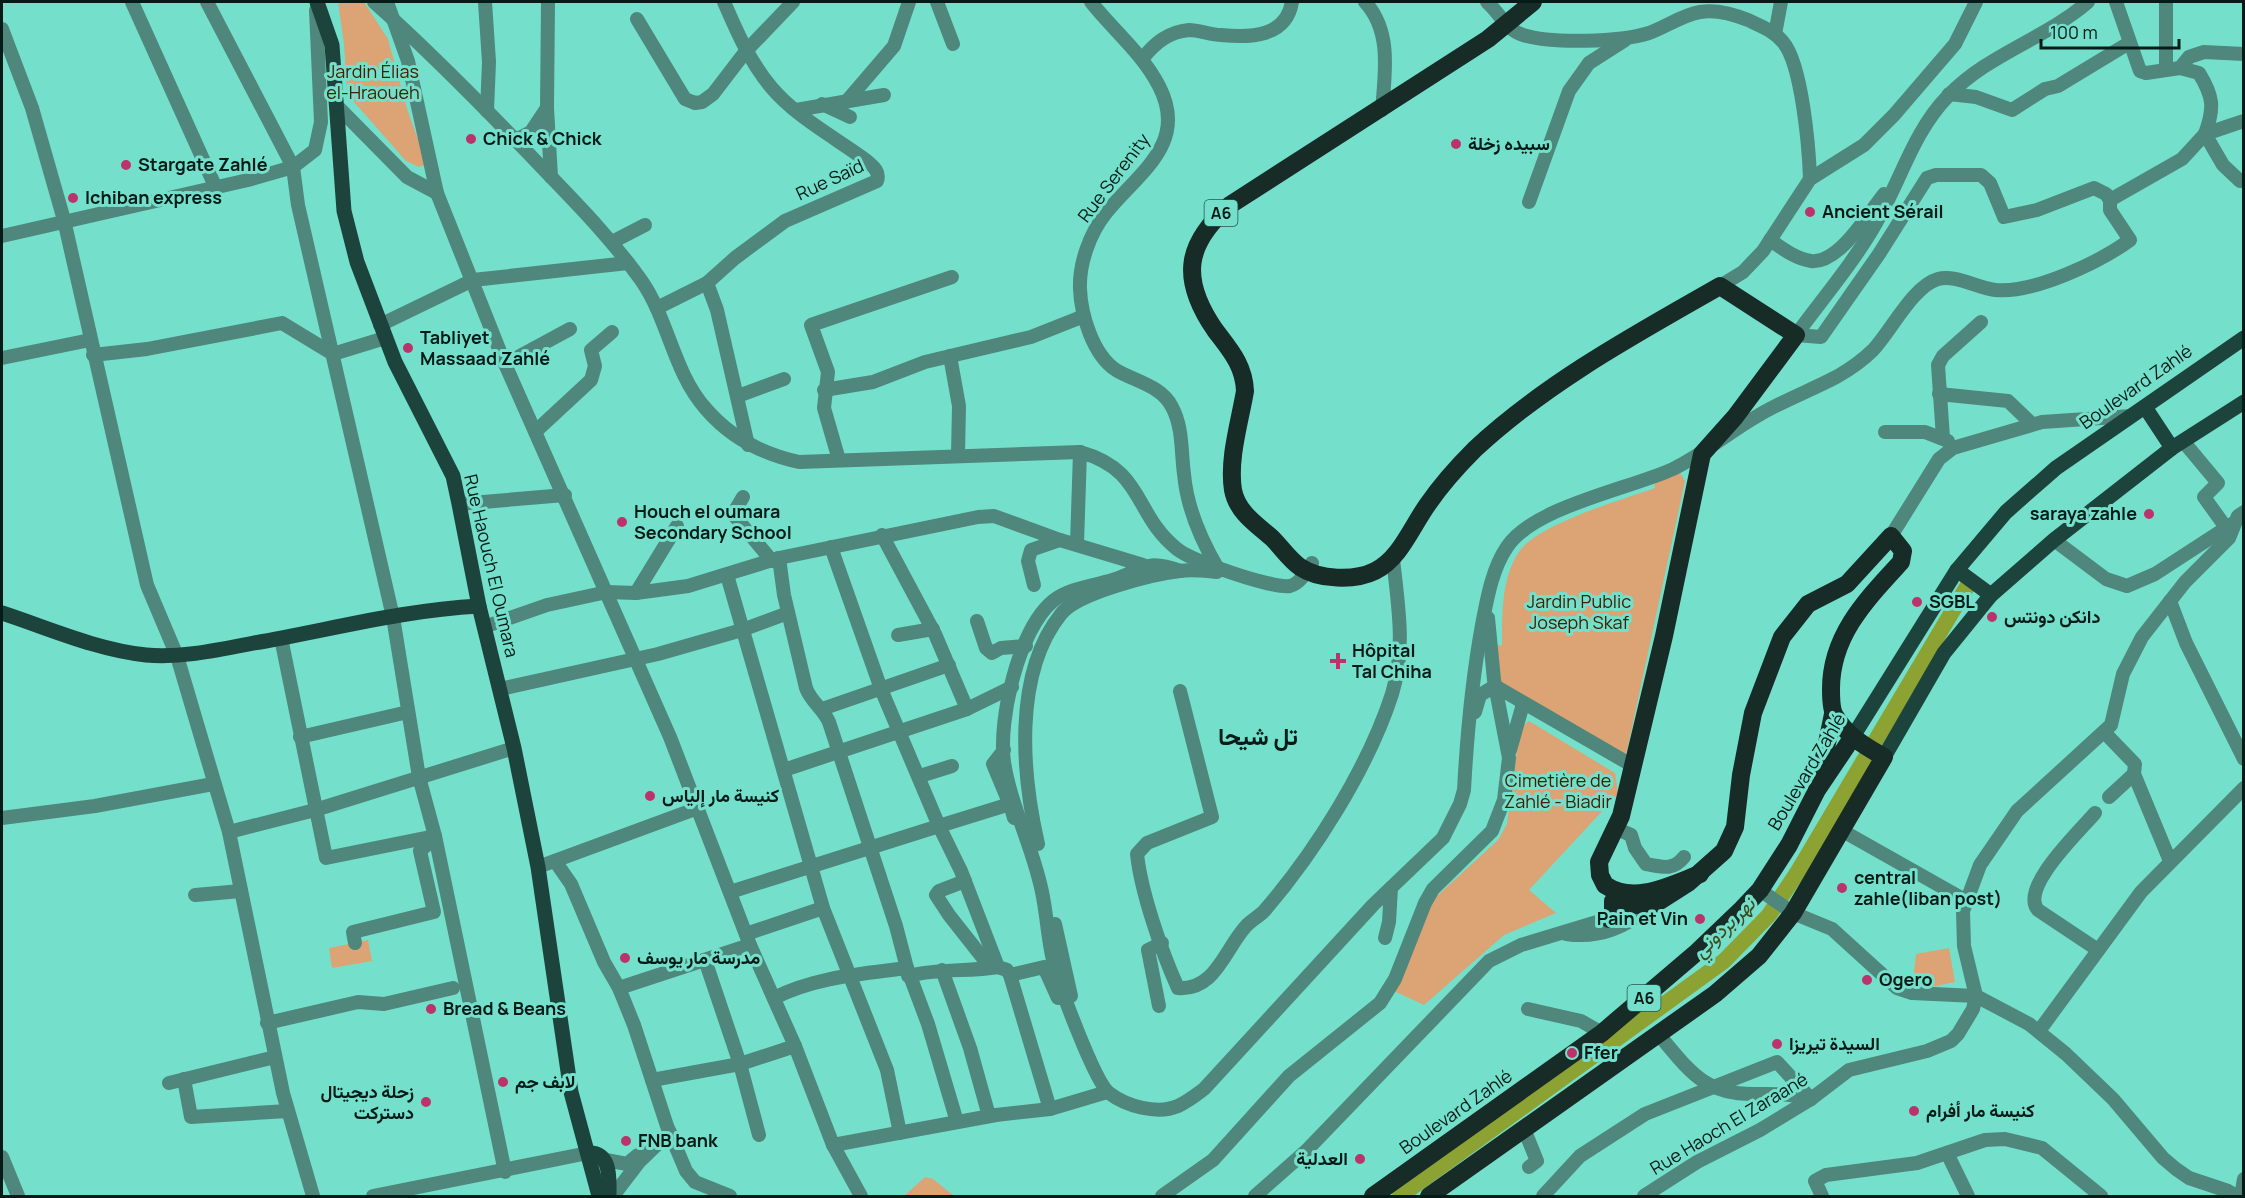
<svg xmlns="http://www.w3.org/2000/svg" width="2245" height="1198" viewBox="0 0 2245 1198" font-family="Manrope,Vazirmatn,sans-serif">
<rect width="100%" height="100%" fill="#74e0cc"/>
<!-- green -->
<g fill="#dca374">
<path d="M338,2H364L388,39L407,109L427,164L419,167L406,161L347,94L344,44Z"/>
<path d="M1679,471L1685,481L1626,755L1502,692L1495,646L1502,645C1502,615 1501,573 1522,548C1545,522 1621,500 1655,488L1654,481Z"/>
<path d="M1529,721L1615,773L1618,794L1529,890L1556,913L1504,935L1424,1005L1394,991L1422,918L1437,896L1498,840L1507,824L1520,728Z"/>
<path d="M368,940L372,961L332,968L329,948Z"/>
<path d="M1949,948L1955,982L1912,991L1916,954Z"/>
<path d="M925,1177L933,1179L954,1196H904Z"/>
</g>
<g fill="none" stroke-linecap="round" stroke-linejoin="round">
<!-- river -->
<path stroke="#8ca334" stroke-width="16" d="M1400,1196L1724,961L1769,915L1797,873L1968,585"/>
<!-- minor -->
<g stroke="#4f877c" stroke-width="14">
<path d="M132,2L215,186"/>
<path d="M207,2L293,167L298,205L393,617L419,777L435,836L505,1172"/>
<path d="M374,2C428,50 479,102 529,154C568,195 608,234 641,280C669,320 673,372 706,409C731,438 762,454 799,462L1080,452C1145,470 1133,514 1177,549C1192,561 1273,589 1290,586C1299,584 1308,571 1312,563"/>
<path d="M387,2L408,61L437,193L505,364L670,737L750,945L795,1046L833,1145L861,1196"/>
<path d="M485,2L489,62L487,111"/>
<path d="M548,2L547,108L551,177"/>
<path d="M937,2L953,44"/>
<path d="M1091,2C1113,30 1142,53 1159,86C1189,144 1138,173 1106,213C1090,233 1079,263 1080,289C1081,315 1093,355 1116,370C1134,381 1162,386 1172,407C1183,427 1181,452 1184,474C1187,508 1200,538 1217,567"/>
<path d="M1365,2C1392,31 1385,73 1382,110"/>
<path d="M1487,2C1499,12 1506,30 1523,35C1552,44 1620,42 1649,33C1666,27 1682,15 1700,12C1716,9 1733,14 1748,20C1761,26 1774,31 1783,42C1802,64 1809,148 1810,179"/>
<path d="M2116,2L2140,71L2146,73L2180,68L2189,57L2204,52L2244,54"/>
<path d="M2166,2V69"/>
<path d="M637,19L685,99L695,103L702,102L713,94L746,51L793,2"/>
<path d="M2,29L32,108L64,220L147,585L177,656L229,832L283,1093L313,1196"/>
<path d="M1775,34L1781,2"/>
<path d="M1143,58C1155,43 1168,32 1189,30C1199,30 1211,35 1221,35C1251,38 1286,37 1292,2"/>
<path d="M2180,68L2199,73C2213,96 2215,107 2205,134L2223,165L2240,181L2244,180"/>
<path d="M1949,94L1976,97L2012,110L2045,89L2058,86L2129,43"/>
<path d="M846,102L894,46L909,2"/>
<path d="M822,104L850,117"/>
<path d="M337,106L407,177L437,193"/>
<path d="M796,110L884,95"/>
<path d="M516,140L531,132L547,108"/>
<path d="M1529,202L1569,91L1589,63L1625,40"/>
<path d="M2,236L248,180L293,167L315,150L321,122L316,10"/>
<path d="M1770,240C1783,249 1796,259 1811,261C1839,264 1868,214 1884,194"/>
<path d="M612,242L645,225"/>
<path d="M707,283L717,310L748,445"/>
<path d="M1720,286L1743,272L1763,251L1810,179L1864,145L1894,115L1955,44L1976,2"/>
<path d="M657,308L707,283L735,258L785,221L877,181C880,172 874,167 867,161C836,138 796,117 771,87C750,62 737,32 724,2"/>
<path d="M380,325L473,280L628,263"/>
<path d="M1796,335C1823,298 1854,262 1876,223C1901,180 1913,132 1948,96C1988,54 2045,39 2088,2"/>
<path d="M1796,335L1821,337L1879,254L1927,178L1936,175H1981L1990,183L2004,217L2037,210L2094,188L2106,194L2110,200"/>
<path d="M93,355L147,349L282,323L333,354L385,338"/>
<path d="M950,356L959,406L958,454"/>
<path d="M2,358L90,340"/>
<path d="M505,364L570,329"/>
<path d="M824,390L873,382L925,362L1031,337L1084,316"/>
<path d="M1939,394L2008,401L2032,424"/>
<path d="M738,396L784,379"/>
<path d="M536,431L591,380L595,366L591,350L612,332"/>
<path d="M1885,432H1925L1948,441"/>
<path d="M1943,438L1938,365L1943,356L1981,322"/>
<path d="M2183,441L2218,483L2204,497L2227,529"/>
<path d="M839,460L824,408L828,372L811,325L952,277"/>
<path d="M743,497L733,514L772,561"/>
<path d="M459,504L565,495"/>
<path d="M882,535L935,634L967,709"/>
<path d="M1891,536L1939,459L1953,448L2042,422L2131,416"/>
<path d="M2054,540L2106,579L2127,586L2155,574L2235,522"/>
<path d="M1077,544L1080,452"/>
<path d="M831,547L881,689L939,826L1010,804L1014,818"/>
<path d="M1181,571C1141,557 1143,572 1109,581C1091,586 1068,589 1053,601C1019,629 998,719 1004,762C1011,808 1035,851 1043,897C1047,918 1048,939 1053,960C1057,981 1095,1082 1109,1093C1126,1106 1157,1115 1178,1106C1187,1102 1196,1095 1204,1089L1373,905L1443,838L1460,804L1464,790C1467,734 1472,680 1482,625C1487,599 1492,569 1507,547C1533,507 1629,489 1673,469C1704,454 1729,432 1759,415C1784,400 1812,390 1838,376C1850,369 1863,360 1873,350C1891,331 1913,286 1938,279C1955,274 1977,288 1995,290C2033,294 2100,262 2130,240L2110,210V200L2182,159L2205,134L2244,121"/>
<path d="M727,575L823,908L887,1070L900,1133"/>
<path d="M1034,585L1028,561L1031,550L1060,540"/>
<path d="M636,593L677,526"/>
<path d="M2170,601L2186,643L2244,759"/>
<path d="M977,621L986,648L992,653L1001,648L1026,646"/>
<path d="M484,627L547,605L607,592L636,593L688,586L779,558L978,517L994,516L1060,540L1143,565"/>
<path d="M898,635L933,629"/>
<path d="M281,638L326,858L435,836"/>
<path d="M500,689L658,654L742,630L788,613"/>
<path d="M1180,691L1212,817L1147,843L1137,854C1141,892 1162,953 1178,988C1216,991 1225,948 1247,925C1253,919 1260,916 1265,910C1315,852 1368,768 1392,694C1406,649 1398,605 1393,559"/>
<path d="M822,709L949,665"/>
<path d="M1475,712L1480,695L1495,686L1633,766"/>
<path d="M2105,733L2135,764L2134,774L2170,861"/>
<path d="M300,737L408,712"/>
<path d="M1004,750L993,764L1008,800"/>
<path d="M1510,750L1523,704"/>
<path d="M784,770L967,709L1012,687"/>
<path d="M920,776L952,766"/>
<path d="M2109,797L2134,774"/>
<path d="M2095,813C2080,831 2019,888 2038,910L2098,950"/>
<path d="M2,818L95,806L213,784"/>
<path d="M1615,828L1631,835L1635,848L1646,864C1662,867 1673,871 1684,857"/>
<path d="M1841,830L1965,900"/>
<path d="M229,832L315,810L514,748"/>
<path d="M1038,844C1022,774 1013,674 1061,614C1077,593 1153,574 1180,571C1192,569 1205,571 1217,572"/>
<path d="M555,861L571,884L604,962L619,988L634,1025L667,1126L686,1171L695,1182L730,1196"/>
<path d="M538,867L698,808"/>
<path d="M965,881L939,891L936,895L949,915L990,967"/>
<path d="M1760,890L1793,913L1832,929L1897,988L1912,993L1976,996L2029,1024L2066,1054L2113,1099L2163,1158L2176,1169L2189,1178L2228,1191L2237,1196"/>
<path d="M730,892L939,826L961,871L998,967L1007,970L1010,975L1050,1109"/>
<path d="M195,895L241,891"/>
<path d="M1055,924L1071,996"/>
<path d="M746,934L823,908"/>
<path d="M1566,934C1601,939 1625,927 1652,906L1651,900"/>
<path d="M1385,938L1389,922L1391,888"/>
<path d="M355,943L353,932L434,912L420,851L434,838"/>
<path d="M705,960L740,1064L759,1135"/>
<path d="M907,968L928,1024L957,1122"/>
<path d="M942,970L970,1048L989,1116"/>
<path d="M1010,975L1044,967L1058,998"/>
<path d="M908,976C938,968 968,972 998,967"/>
<path d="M619,988L750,945"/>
<path d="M774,998C815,977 862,974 907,968L896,926L829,722C823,708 811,702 806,688L784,595L779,558"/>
<path d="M1159,1006L1148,950L1162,943"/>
<path d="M1528,1009L1581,1021L1602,1033"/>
<path d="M267,1023L358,1002L384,1004L453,988"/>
<path d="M2039,1031L2141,892L2244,788"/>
<path d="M1659,1035C1689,1070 1703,1094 1753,1094C1773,1094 1790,1093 1809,1099"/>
<path d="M184,1079L191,1117L288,1111"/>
<path d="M652,1080L740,1064L795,1046"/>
<path d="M169,1083L275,1057"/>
<path d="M1524,1129L1537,1161L1529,1167"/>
<path d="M833,1145L996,1115L1050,1109L1107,1092"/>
<path d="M1947,1153L1968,1196"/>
<path d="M2,1157L18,1196"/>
<path d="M606,1160L627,1164L638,1155"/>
<path d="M373,1196L588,1153"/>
<path d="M613,1196L639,1162L670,1132"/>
<path d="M1162,1196L1213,1160L1289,1076L1380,1003L1395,979L1425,903L1433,889L1492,831L1504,800L1509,758L1494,680L1488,618"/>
<path d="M1255,1196L1306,1151L1489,961L1521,945L1630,912L1638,902"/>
<path d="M1543,1196L1580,1156L1645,1114L1777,1062L1811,1099"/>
<path d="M1644,1196L1697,1162L1760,1130L1811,1099L1849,1070L1927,1051L1951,1041L1958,1034L1973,1009L1976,996L1964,946L1963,911L1980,865L2017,811L2111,725L2123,674L2142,637L2185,582L2229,538L2238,516L2244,512"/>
<path d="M1822,1196L1815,1181L1826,1175L1917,1163L1985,1140L2005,1139L2042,1148L2101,1196"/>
<path d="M2241,1196L2244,1179"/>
</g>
<!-- major -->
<g stroke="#1c443d" stroke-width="15">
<path d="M317,2L332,45L344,211L357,262L395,362L453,476L459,504L479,606L514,748L538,867L571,1092L599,1196"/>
<path d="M2145,407L2172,448"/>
<path d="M1957,570L1991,595"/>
<path d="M2,613C48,628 97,650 146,655C182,658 218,650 254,643C329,630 403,610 479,606"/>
<path d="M1852,738L1957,570L2006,512L2056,468L2244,338"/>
<path d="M1884,757L1944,653L1991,595L2054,540L2172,448L2244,402"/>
<path d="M588,1153C612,1152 609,1180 609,1196"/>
</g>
<!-- highway -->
<g stroke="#172b27" stroke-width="18">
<path d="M1533,2L1488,39L1230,205C1185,244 1180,279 1215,330C1230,350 1244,365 1245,391C1240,421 1228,459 1233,490C1237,512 1256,524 1272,538C1282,548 1289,559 1300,567C1319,580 1355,581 1375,571C1400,559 1412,526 1428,504C1441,485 1459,465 1475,449C1547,382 1636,334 1720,286L1796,335L1735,417L1702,454L1664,636L1621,816L1599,862L1600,875L1605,885C1634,905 1671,885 1700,874"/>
<path d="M1820,777L1833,714"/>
<path d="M1609,919L1613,915V901"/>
<path d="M1373,1196L1602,1033L1697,952L1742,909L1760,890L1789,845L1817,790L1852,738"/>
<path d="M1429,1196L1715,994L1759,956L1793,913L1884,757C1865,746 1847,736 1835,716C1831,710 1831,697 1831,689C1831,635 1867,599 1901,562L1903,551L1891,536L1847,584L1808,604L1782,637L1753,713L1741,775L1735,827L1724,851L1688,883L1652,906L1623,904"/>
</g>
</g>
<!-- markers -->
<g fill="#bc326a" stroke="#74e0cc" stroke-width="2">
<circle cx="471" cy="139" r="6"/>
<circle cx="1456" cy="144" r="6"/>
<circle cx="126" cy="165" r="6"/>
<circle cx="73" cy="198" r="6"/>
<circle cx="1810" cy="212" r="6"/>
<circle cx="408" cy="348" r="6"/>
<circle cx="2149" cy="514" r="6"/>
<circle cx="622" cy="522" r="6"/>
<circle cx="1917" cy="602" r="6"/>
<circle cx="1992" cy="617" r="6"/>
<path d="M1335 652h6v6h6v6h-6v6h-6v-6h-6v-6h6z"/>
<circle cx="650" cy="796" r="6"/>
<circle cx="1842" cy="888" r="6"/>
<circle cx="1700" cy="919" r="6"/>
<circle cx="625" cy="958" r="6"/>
<circle cx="1867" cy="980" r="6"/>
<circle cx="431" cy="1009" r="6"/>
<circle cx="1777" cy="1044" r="6"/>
<circle cx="1572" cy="1053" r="6"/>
<circle cx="503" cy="1082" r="6"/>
<circle cx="426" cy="1102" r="6"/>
<circle cx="1914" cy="1111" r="6"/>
<circle cx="626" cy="1141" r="6"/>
<circle cx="1360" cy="1159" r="6"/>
</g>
<g text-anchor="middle" stroke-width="6" stroke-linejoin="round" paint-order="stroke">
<!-- shield labels -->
<g fill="#74e0cc" stroke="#26564d" stroke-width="1.5">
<rect x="1204.5" y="200" width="33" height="26" rx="4.5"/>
<rect x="1627.5" y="985" width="33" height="26" rx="4.5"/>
</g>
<g font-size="16" font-weight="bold" fill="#041b17">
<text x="1221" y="219">A6</text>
<text x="1644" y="1004">A6</text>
</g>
<!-- park labels -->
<g font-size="18" fill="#412000" stroke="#74e0cc">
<text x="373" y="78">Jardin Élias<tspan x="373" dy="21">el-Hraoueh</tspan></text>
<text x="1579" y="608">Jardin Public<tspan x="1579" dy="21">Joseph Skaf</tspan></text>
<text x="1558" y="787">Cimetière de<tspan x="1558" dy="21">Zahlé - Biadir</tspan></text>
</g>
<!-- poi labels -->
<g font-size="18" font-weight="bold" fill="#041b17" stroke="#74e0cc" text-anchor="start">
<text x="483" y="145">Chick &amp; Chick</text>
<text x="1468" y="150">سبيده زخلة</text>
<text x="138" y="171">Stargate Zahlé</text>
<text x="85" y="204">Ichiban express</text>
<text x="1822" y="218">Ancient Sérail</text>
<text x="420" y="344">Tabliyet<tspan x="420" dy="21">Massaad Zahlé</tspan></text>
<text x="634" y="518">Houch el oumara<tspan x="634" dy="21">Secondary School</tspan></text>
<text x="2137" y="520" text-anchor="end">saraya zahle</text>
<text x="1929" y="608">SGBL</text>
<text x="2004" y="623">دانكن دونتس</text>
<text x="1352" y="657">Hôpital<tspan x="1352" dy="21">Tal Chiha</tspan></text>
<text x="662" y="802">كنيسة مار إلياس</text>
<text x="1854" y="884">central<tspan x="1854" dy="21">zahle(liban post)</tspan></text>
<text x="1688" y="925" text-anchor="end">Pain et Vin</text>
<text x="637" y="964">مدرسة مار يوسف</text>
<text x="1879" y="986">Ogero</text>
<text x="443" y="1015">Bread &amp; Beans</text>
<text x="1789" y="1050">السيدة تيريزا</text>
<text x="1584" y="1059">Ffer</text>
<text x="515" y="1088">لابف جم</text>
<text x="414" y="1098" text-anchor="end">زحلة ديجيتال<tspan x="414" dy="21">دستركت</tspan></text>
<text x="1926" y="1117">كنيسة مار أفرام</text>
<text x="638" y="1147">FNB bank</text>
<text x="1348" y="1165" text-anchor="end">العدلية</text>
</g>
<!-- street labels -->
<g font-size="18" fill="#041b17" stroke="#74e0cc">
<text transform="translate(1114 178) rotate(-53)" y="6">Rue Serenity</text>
<text transform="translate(830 180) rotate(-25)" y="6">Rue Saïd</text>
<text transform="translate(2136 387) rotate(-35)" y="6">Boulevard Zahlé</text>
<text transform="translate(491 566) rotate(77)" y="6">Rue Haouch El Oumara</text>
<text transform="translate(1807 772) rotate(-59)" y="6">Boulevard Zahlé</text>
<text transform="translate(1456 1112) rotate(-35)" y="6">Boulevard Zahlé</text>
<text transform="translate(1729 1124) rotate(-31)" y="6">Rue Haoch El Zaraané</text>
</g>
<!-- water labels -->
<g font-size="20" font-style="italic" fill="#3f491d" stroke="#74e0cc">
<text transform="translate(1724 927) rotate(-44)" y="7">نهر بردوني</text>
</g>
<!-- district labels -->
<g font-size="24" font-weight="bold" fill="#041b17" stroke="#74e0cc">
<text x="1258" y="745">تل شيحا</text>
</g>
</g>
<!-- border -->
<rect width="2245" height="1198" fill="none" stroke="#041b17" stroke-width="6"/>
<!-- scale -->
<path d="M2041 39v9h138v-9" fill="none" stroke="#041b17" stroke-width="3"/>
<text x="2050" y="39" font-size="18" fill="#041b17" stroke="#74e0cc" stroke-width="4.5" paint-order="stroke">100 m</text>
</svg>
